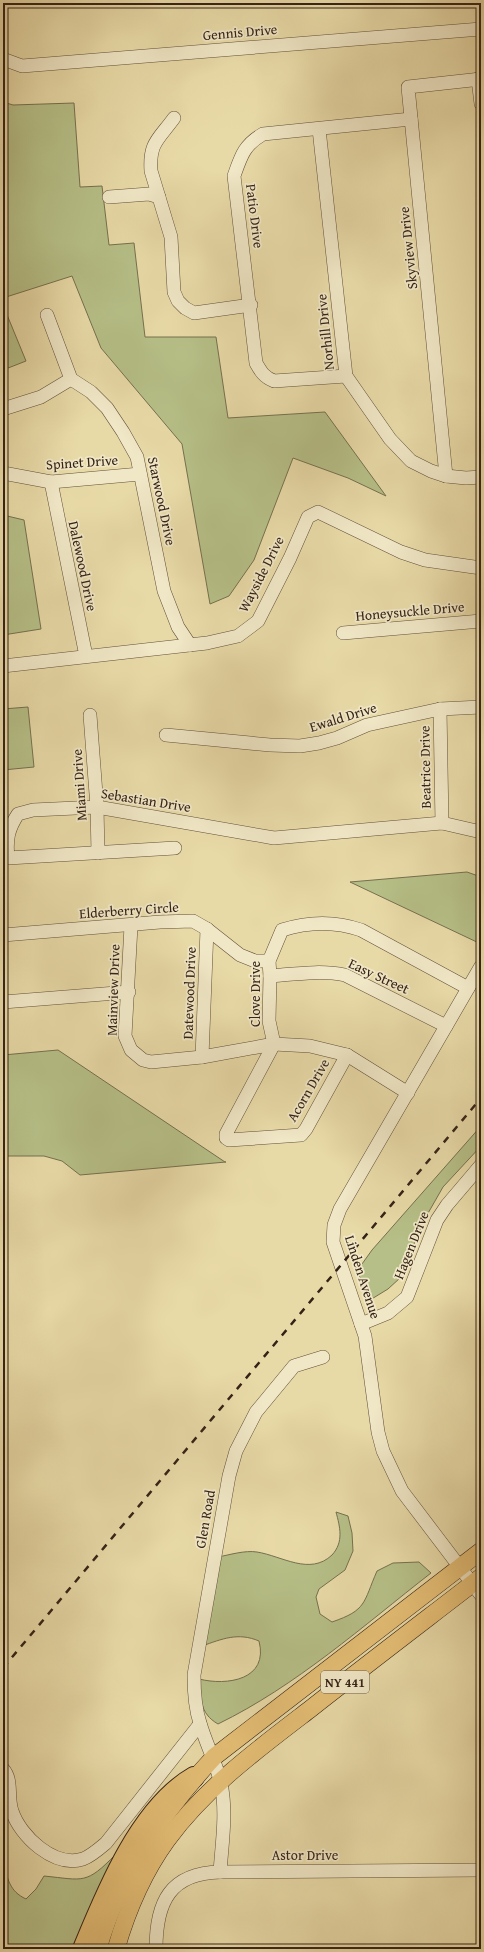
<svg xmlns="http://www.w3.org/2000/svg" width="484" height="1952" viewBox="0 0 484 1952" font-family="'Gentium Book Plus',serif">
<rect width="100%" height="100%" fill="#e8daa7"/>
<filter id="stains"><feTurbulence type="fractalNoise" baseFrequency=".005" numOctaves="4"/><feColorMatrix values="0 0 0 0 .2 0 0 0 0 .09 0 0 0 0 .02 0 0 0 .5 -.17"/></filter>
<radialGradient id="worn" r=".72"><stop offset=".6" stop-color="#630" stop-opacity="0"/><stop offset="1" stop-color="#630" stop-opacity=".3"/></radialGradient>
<!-- green -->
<g fill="#b6bf87" stroke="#76704f">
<path d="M3,102L13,105L74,103L80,187L102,186L109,245L134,243L145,337H216L228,418L325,412L386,496L348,478L293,458L254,560L229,596L210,604L182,444L101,348L72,276L3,298Z"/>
<path d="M3,305L26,361L3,370Z"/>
<path d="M3,515L24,520L41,629L3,635Z"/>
<path d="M28,707L34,767L3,770V709Z"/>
<path d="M467,872L481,877V944L350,882Z"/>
<path d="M58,1050L225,1162H226L80,1175L62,1161L44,1156H3V1055Z"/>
<path d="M481,1126V1146L443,1187L423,1222L400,1278L388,1289L370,1300L357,1271L372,1250Z"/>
<path d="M336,1512L348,1516L352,1533L353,1551L345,1570L319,1589L316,1597L320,1614L332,1622C367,1610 363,1603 377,1571L393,1563L419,1562L431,1573C363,1626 296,1686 218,1724C199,1713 201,1698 199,1679C227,1686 269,1680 259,1641C238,1632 222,1639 202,1646L218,1557C229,1555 245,1550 257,1552C282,1556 310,1576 332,1555C344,1542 340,1527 336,1512Z"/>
<path d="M116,1854L76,1949H3V1862C8,1879 9,1891 26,1899L36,1889L44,1876C84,1880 86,1885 116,1854Z"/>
</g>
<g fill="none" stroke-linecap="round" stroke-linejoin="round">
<defs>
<g id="minor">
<path d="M3,59L22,66L481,29"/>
<path d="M478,79L481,104"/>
<path d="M174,118C159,139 149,142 151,171L171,237L174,292L178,301L185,308L194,313L251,305"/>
<path d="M319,129L346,376L390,439L411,461L431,471L446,476L466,478L481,477"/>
<path d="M109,197L149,194L159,197"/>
<path d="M47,315L71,379L91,392L107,408L123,432L137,457L164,591L178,627L190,645"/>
<path d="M346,376L274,381C264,377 261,372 256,363L234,176C241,156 244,145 263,134L411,119"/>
<path d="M3,409L41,397L71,379"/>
<path d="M3,473L51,482L140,474"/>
<path d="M446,476L408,87L481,79"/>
<path d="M51,482L86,656"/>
<path d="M343,633L481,621"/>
<path d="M3,666L207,643L238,636L258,621L290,558L308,517L318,512L401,552L425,560L481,568"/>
<path d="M440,709L442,823"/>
<path d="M90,715L97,807L98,853"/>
<path d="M166,735L270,745L300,746L319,743L337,738L367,725L440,709L481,707"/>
<path d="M175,848L8,858C6,840 8,829 18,814L33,810L97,807L274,838L442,823L481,832"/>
<path d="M131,926L125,1036L131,1050L143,1060L151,1062L202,1057L274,1044L310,1046L347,1055L408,1093"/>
<path d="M3,935L160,922L193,921L207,929L240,955L255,961H269"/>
<path d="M481,966L340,1209L334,1225L333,1242L365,1336L378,1432L383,1451L402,1491L481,1595"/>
<path d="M270,976C295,974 321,970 345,975L446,1026"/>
<path d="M3,1002L129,992"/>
<path d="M274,1044L269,1021L270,976L269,961L282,930C307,922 335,921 361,930L468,988"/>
<path d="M274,1044L226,1134V1138L229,1140L301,1135L306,1129L347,1055"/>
<path d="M202,1057L207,929"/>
<path d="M361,1324L388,1313L407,1297L437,1220L447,1205L481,1165"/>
<path d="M3,1769C13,1780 7,1797 12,1811C20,1836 54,1868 83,1859C91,1856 99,1849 106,1843L200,1724"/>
<path d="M220,1872C222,1843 227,1812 221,1784C216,1762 206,1744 200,1723C195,1708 194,1692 194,1675L229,1476L236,1451L256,1412L294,1366L323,1357"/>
<path d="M156,1949C156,1902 170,1873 220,1872L481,1870"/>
</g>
<g id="major">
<path d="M98,1949C119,1875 162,1813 214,1757L481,1551"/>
<path d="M116,1949C127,1911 143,1873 167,1840C205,1788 258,1749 309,1710C366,1665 424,1621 481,1577"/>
</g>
<path id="highway" d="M83,1949C106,1893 140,1808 194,1777"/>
</defs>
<!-- minor casing -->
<use href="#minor" stroke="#62503b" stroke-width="14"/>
<!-- major casing -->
<use href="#major" stroke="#352217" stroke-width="18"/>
<!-- highway casing -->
<use href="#highway" stroke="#352217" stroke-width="22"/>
<!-- minor -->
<use href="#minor" stroke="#f0e7c6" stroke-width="13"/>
<!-- major -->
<use href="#major" stroke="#e4bd74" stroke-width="17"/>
<!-- highway -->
<use href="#highway" stroke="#e4bd74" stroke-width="20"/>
<!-- rail -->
<path stroke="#352217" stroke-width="2.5" stroke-dasharray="7 7" stroke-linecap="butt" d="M3,1668L481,1098"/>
</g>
<g text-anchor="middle" stroke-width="3.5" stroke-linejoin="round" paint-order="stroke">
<!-- shield labels -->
<rect fill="#f0e7c6" stroke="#6d5d4c" stroke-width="1" x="321" y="1671" width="48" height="22" rx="3"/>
<g font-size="13" font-weight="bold" fill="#352217">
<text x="345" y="1687">NY 441</text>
</g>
<!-- street labels -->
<g font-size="14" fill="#352217" stroke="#f0e7c6">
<text transform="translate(240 32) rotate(-5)" y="5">Gennis Drive</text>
<text transform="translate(255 216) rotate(83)" y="5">Patio Drive</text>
<text transform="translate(408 248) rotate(-96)" y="5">Skyview Drive</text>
<text transform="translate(325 332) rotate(-96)" y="5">Norhill Drive</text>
<text transform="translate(82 462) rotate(-4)" y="5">Spinet Drive</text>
<text transform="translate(162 501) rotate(78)" y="5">Starwood Drive</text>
<text transform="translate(83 566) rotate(78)" y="5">Dalewood Drive</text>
<text transform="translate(261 574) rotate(-63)" y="5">Wayside Drive</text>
<text transform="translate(410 611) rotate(-5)" y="5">Honeysuckle Drive</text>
<text transform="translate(343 717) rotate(-17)" y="5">Ewald Drive</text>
<text transform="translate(425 767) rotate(-91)" y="5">Beatrice Drive</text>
<text transform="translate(79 785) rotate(-94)" y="5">Miami Drive</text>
<text transform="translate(146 800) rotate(9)" y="5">Sebastian Drive</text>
<text transform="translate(129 910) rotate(-4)" y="5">Elderberry Circle</text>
<text transform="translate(379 976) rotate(25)" y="5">Easy Street</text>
<text transform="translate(113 990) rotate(-88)" y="5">Mainview Drive</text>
<text transform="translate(189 993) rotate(-88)" y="5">Datewood Drive</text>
<text transform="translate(255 994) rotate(-90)" y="5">Clove Drive</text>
<text transform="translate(308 1090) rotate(-60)" y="5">Acorn Drive</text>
<text transform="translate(411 1245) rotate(-68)" y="5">Hagen Drive</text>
<text transform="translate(363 1277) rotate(72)" y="5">Linden Avenue</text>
<text transform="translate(205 1519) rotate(-80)" y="5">Glen Road</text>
<text x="305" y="1860">Astor Drive</text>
</g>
</g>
<!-- margin -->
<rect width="484" height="1952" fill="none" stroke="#e8daa7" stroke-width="16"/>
<rect x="4" y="4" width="476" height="1944" fill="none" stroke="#352217" stroke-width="2"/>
<rect x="8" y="8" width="468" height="1936" fill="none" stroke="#352217"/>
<rect width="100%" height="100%" filter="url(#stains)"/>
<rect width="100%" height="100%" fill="url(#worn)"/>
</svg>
